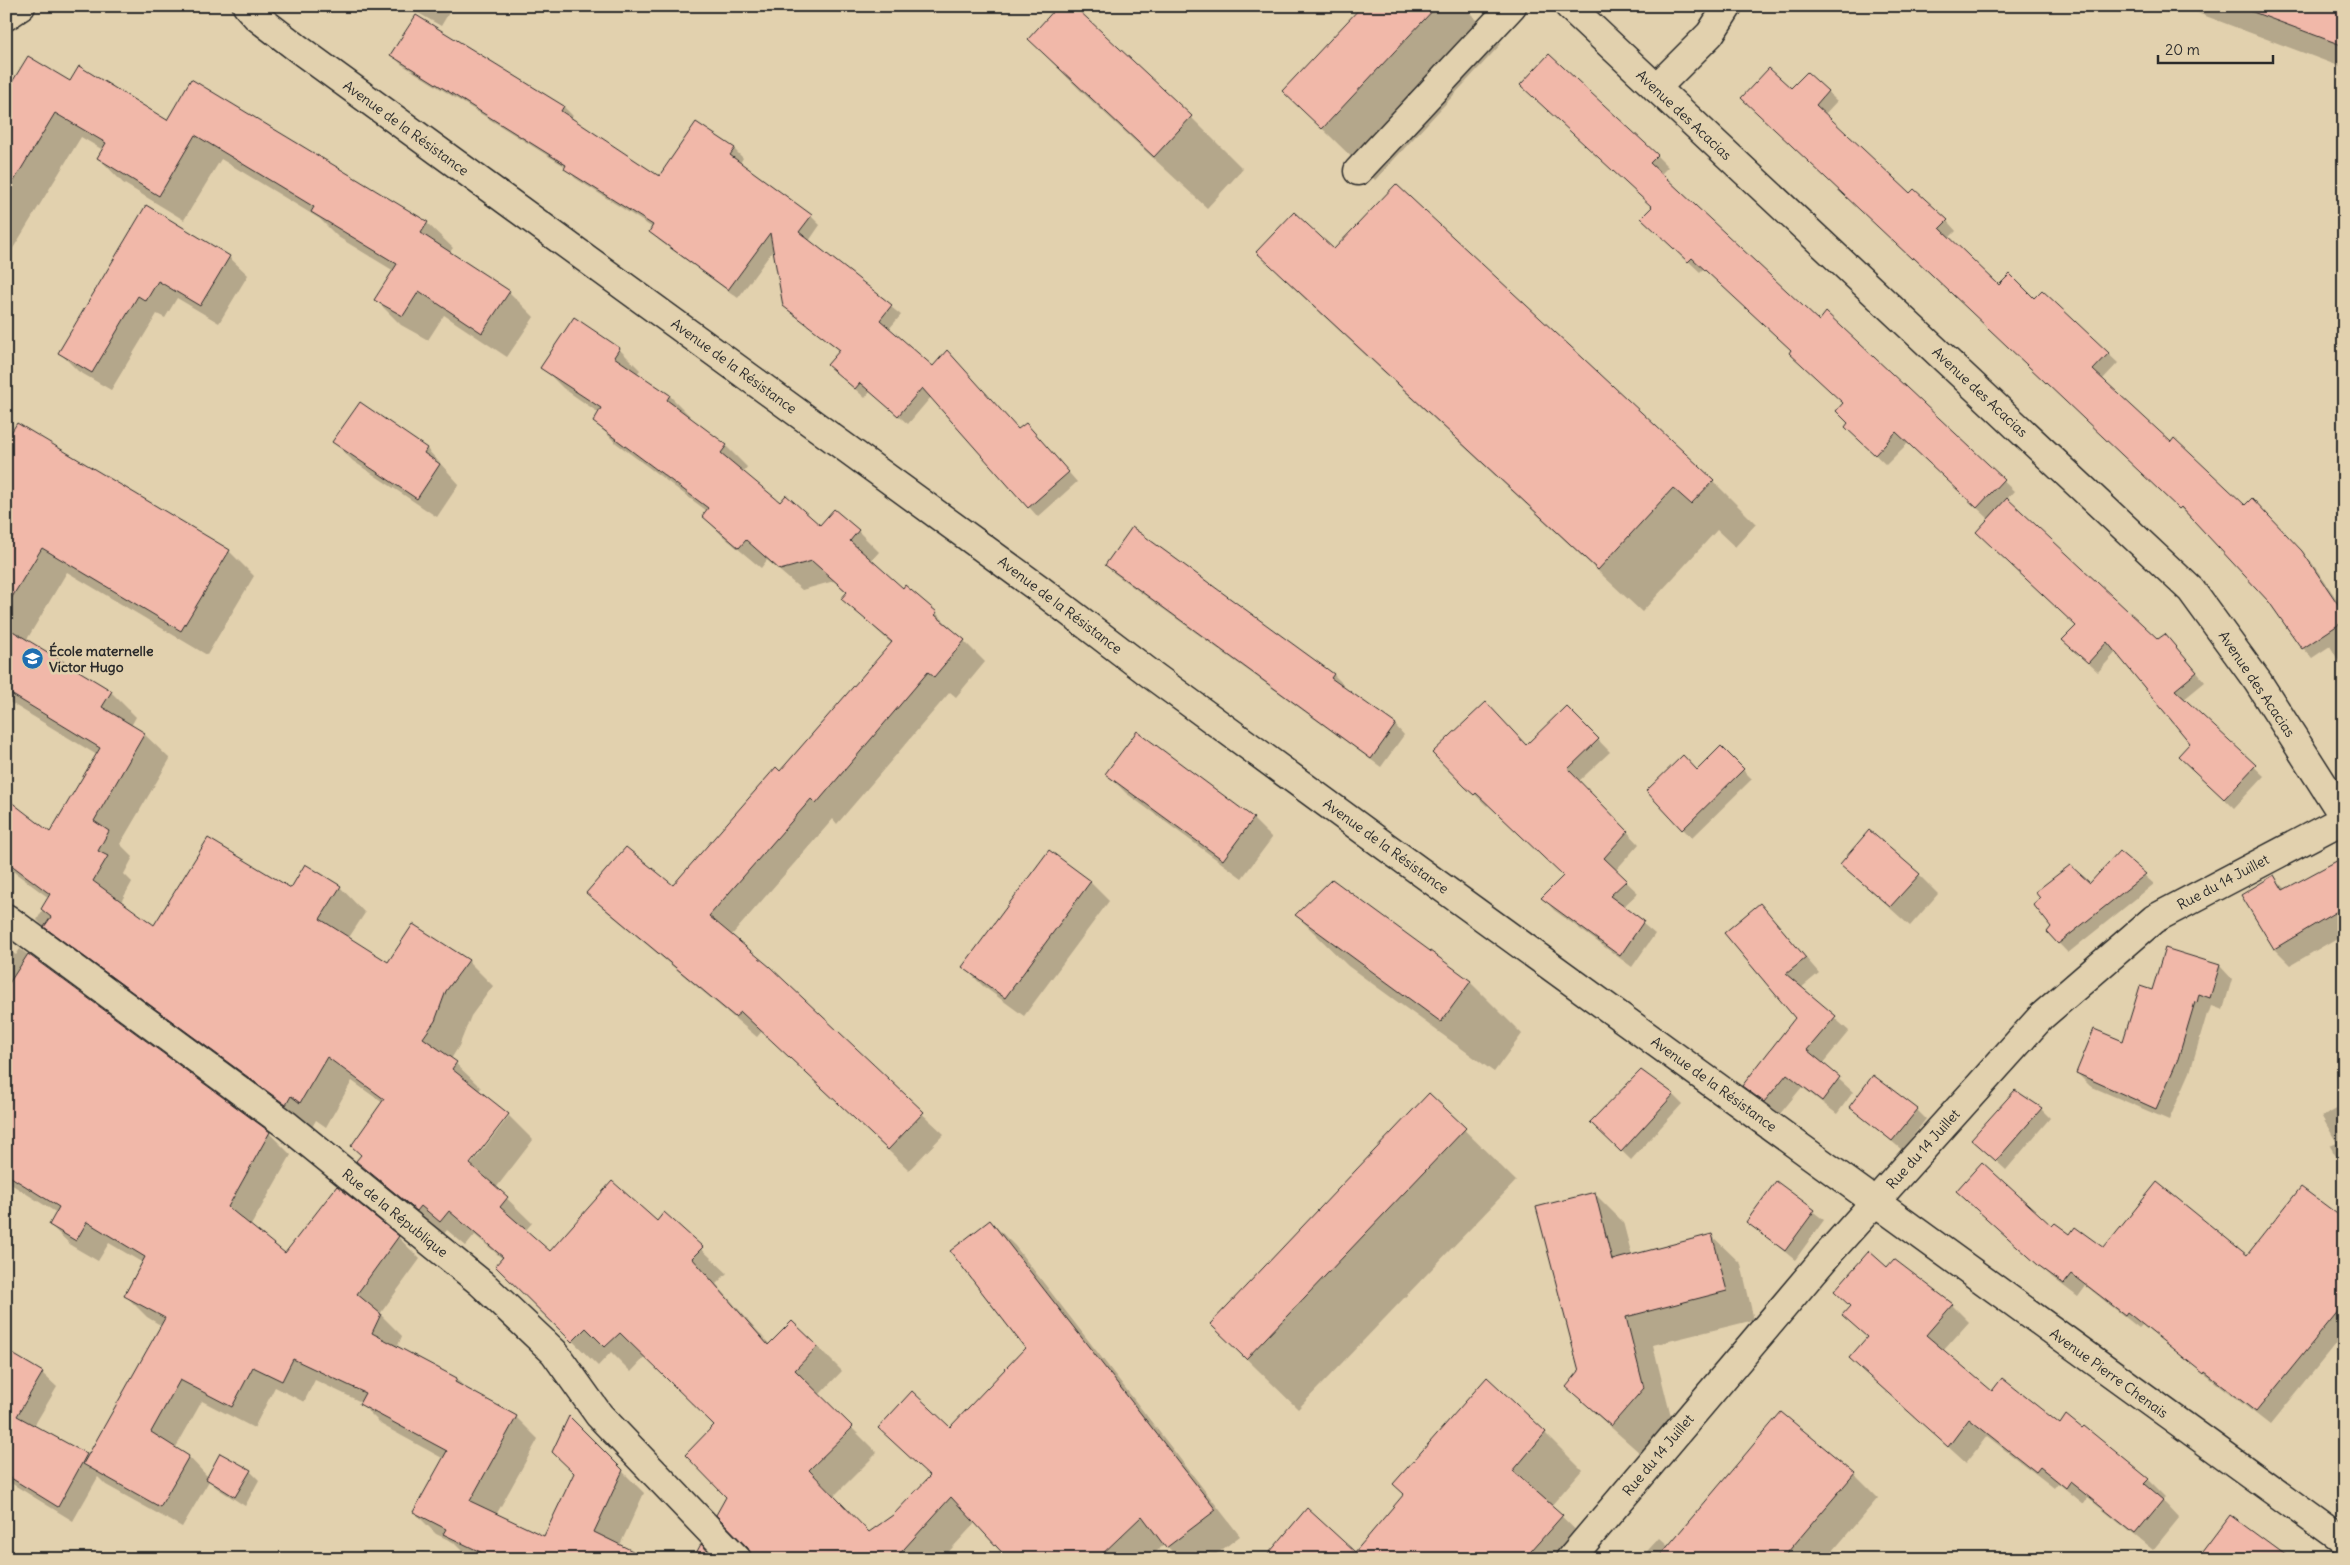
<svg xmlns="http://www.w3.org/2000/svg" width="2350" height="1565" viewBox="0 0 2350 1565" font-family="Delius,sans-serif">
<rect width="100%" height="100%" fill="#e2d1ae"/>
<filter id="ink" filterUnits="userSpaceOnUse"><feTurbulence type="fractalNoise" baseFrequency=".02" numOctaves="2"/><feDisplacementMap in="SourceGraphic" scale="10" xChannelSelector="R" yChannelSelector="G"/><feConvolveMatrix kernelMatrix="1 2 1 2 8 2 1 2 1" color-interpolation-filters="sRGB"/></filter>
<g filter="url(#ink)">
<!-- shadow -->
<g fill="#0003">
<path d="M406,6H453L441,26Z"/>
<path d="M1072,6L1191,117L1243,169L1207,208L1081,91L1029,39Z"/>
<path d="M1363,6H1463L1501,44L1375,180L1284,91Z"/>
<path d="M2179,6H2344V68Z"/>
<path d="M392,55L564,107L573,116L571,119L659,178L734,149L743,158L740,163L811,216L820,225L809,241L901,315L889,329L933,368L1019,431L1035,434L1077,482L1038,517L931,397L908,424L870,392L865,398L828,365L840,351L784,305L774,249L738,298L660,241L650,232L653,228L575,178L566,167L401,64Z"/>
<path d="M1808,73L1837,101L1824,115L1910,195L1947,221L1956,231L1949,238L1999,287L2034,300L2042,291L2118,363L2102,380L2171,444L2245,506L2261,509L2312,563L2344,610V670L2330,646L2312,658L2303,648L2270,601L2191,516L2190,517L1752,107L1791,90Z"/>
<path d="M71,82L427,223L453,248L449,253L509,292L534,317L507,357L444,315L428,340L401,325L376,300L394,271L338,237L320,219L221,159L184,220L123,183L98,157L103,150L81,137L6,260V95Z"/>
<path d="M1533,96L1657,156L1668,167L1660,175L1819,322L1826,314L2014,491L2006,500L2158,641L2165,635L2174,645L2205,682L2183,700L2264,776L2234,808L2189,765L2192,743L2117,651L2098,672L2073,649L2077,626L1989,519L1908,443L1886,465L1858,438L1850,423L1844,404L1792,351L1704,268L1700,272L1654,229L1653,207Z"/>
<path d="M146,207L229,257L248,275L219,323L177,298L165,318L157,314L111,390L78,371L60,353Z"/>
<path d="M1335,251L1713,481L1756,524L1735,547L1717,530L1642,612L1301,295L1258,252Z"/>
<path d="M619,349L640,370L637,374L670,396L691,417L689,419L726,446L747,467L743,473L780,503L820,527L834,511L858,531L879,552L871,561L903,590L936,613L985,662L956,697L950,692L837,824L833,819L731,936L944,1134L909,1170L762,1031L757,1037L609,913L588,893L673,887L780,773L892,644L843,599L847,593L834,581L802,590L767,560L761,568L724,537L703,516L707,511L616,443L595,422L599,413L563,388L542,367Z"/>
<path d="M360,403L427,449L459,484L437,517L353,461L334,442Z"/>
<path d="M6,444L229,551L254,576L207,655L67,572L26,641L111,692L136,717L131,726L144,734L170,759L120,844L133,857L124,874L132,882L121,902L155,927L291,890L340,887L365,913L348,939L388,964L468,961L493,986L471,1016L459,1046L451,1059L481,1088L478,1092L509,1116H506L465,1168L467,1170L509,1116L533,1140L496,1188L532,1223L525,1231L550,1253L657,1223L664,1214L727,1273L716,1284L770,1345L817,1346L842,1371L819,1395L877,1453L834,1496L873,1537L931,1477L950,1428L1027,1348L990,1221L1015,1246L1240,1536L1210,1559H1179L1165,1544L1148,1559H1002L1006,1555L976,1522L942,1559H754L727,1497L716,1425L645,1357L631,1372L611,1352L598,1366L522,1291L503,1259L475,1235L466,1246L447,1230L443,1235L383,1186L358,1161L362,1155L383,1103L352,1081L326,1127L316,1120L311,1129L62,945L37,920L49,898L6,866V800L51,834L97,755L6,700Z"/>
<path d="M1132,529L1334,675L1343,684L1341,687L1395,725L1404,735L1381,767L1115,574L1106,565Z"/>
<path d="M1566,707L1610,752L1579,781L1639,844L1615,871L1638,893L1623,907L1655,934L1632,967L1554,910L1543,898L1564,876L1489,804L1487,806L1466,786L1526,746Z"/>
<path d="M1721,748L1752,779L1692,838L1683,829L1697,771Z"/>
<path d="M1107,774L1253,819L1272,838L1242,878L1126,793Z"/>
<path d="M2119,853L2154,884L2068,953L2048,932Z"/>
<path d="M2344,858V934L2291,965L2274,948V877L2287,890Z"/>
<path d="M1841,864L1919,875L1938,894L1910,926Z"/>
<path d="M1090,882L1109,901L1024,1016L983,986L964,967Z"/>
<path d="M1760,905L1819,973L1801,988L1849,1031L1822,1064L1853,1092L1837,1114L1802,1087L1779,1115L1758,1100L1744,1086L1797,1018Z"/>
<path d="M1296,915L1470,982L1522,1034L1494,1072L1348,966Z"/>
<path d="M6,948L16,955L20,949L269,1133L291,1155L250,1227L285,1255L337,1188L398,1237L420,1259L380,1314L402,1336L397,1348L456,1379L468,1390L516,1417L538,1439L496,1515L545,1538L575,1474L569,1418L644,1493L620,1545L639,1559H473L467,1556L453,1542L436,1534L414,1512L444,1459L382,1425L361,1404V1402L315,1380L304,1402L275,1387L254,1428L202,1401L175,1449L189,1457L208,1477L250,1471L259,1480L245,1506L217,1488L209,1481L182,1527L106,1485L98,1477L73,1521L6,1480V1360L42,1373L57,1387L34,1426L88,1457L162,1326L147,1317L125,1295L143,1263L109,1243L98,1261L72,1246L50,1225L57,1213L6,1181Z"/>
<path d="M2166,950L2220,966L2232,979L2223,1010L2212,1006L2209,1015L2207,1014L2190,1072L2169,1120L2090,1086L2077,1073L2124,1042L2153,991Z"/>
<path d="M2015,1091L2041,1109L2050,1118L2006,1170L1982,1148Z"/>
<path d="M1429,1095L1516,1181L1298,1409L1211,1324Z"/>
<path d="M1673,1095L1682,1104L1631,1160L1592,1122Z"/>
<path d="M2344,1105V1171L2330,1146L2337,1143L2322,1117Z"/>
<path d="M1851,1107L1917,1110L1926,1119L1902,1150Z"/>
<path d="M1776,1183L1824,1220L1795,1260L1748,1222Z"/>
<path d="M1595,1194L1623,1222L1632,1256L1712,1236L1741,1264L1754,1320L1653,1345L1671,1417L1640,1453L1597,1415L1568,1387L1580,1371Z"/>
<path d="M1971,1204L2052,1228L2105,1249L2344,1263V1334L2270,1425L2142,1325L2139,1328L2086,1286L2078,1297L2053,1278Z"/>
<path d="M1887,1269L1952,1305L1969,1322L1943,1351L1992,1393L2060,1426L2083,1430L2148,1480L2165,1497L2162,1500L2179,1518L2153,1550L2088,1498L2084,1504L2058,1483L2054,1488L1987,1436L1966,1463L1850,1358L1868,1338L1844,1315Z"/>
<path d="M1545,1433L1582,1470L1551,1506L1599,1553L1594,1559H1266L1307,1510L1356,1553Z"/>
<path d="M2344,1447V1460L2338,1455Z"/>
<path d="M1854,1474L1878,1498L1826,1559H1640L1659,1538L1669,1547Z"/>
</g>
<!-- building -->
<g fill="#f1b8a9" stroke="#2b2b2b">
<path d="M1058,6H1074L1192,116L1154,157L1028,39Z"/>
<path d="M1362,6H1437L1322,129L1282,91Z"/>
<path d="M2245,6H2344V46L2245,9Z"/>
<path d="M416,15L564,106L561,111L659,176L696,122L735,148L730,155L812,215L799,232L892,305L880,320L933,366L947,350L1018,429L1026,423L1069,472L1028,508L922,388L898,416L860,383L855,389L827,365L840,350L783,306L770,233L728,290L649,232L653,225L564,169L566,165L390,55Z"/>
<path d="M1549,54L1658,155L1650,163L1741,248L1819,321L1826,312L2004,479L1977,508L1896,432L1875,455L1845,427L1848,423L1836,411L1843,403L1789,353L1791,350L1692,258L1688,262L1641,218L1652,207L1520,85Z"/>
<path d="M28,56L70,81L79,66L167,120L191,79L428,222L421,233L510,291L482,333L419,291L403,316L374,300L397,264L311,212L314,207L195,135L159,196L97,158L106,143L55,113L6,194V92Z"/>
<path d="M1769,68L1791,88L1807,72L1828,91L1816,105L1910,193L1914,189L1948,220L1940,228L1999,285L2010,274L2034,298L2042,290L2109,353L2093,370L2171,442L2174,438L2245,505L2252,498L2302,551L2344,613V621L2302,649L2269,602L2181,507L2179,509L1913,257L1912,259L1741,98Z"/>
<path d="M1396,184L1714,480L1691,504L1673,488L1598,570L1256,252L1294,212L1334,249Z"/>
<path d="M146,205L230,256L200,306L158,281L146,301L138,296L92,373L58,353Z"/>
<path d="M574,317L620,348L614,357L670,395L667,400L727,445L721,453L780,502L786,495L820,525L834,509L859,530L850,541L903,588L905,585L937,612L935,615L965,640L934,677L928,672L816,804L811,799L709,916L770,967L924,1112L888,1150L741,1012L735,1017L586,893L626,847L673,885L776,767L780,771L892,642L841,599L847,592L812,561L780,570L746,540L739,548L702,516L708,508L593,422L601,408L540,368Z"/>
<path d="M360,402L427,448L424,453L440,464L417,499L332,442Z"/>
<path d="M17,423L230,550L181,631L42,548L6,607V441Z"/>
<path d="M2007,498L2158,639L2165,634L2197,672L2175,690L2256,765L2224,799L2178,756L2190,743L2107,642L2088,663L2062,640L2076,626L1976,532Z"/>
<path d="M1132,527L1334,674L1331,678L1396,724L1371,759L1105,565Z"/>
<path d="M6,627L112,691L102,707L145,733L94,821L109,831L98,851L108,856L93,881L154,925L208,838L291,888L305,864L341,886L320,919L388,962L413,924L469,960L446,991L435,1021L423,1038L457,1062L452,1069L509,1114L470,1164L508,1197L500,1207L550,1251L612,1181L657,1221L664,1212L703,1247L692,1258L768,1345L792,1321L818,1346L795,1370L853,1427L809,1470L869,1532L893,1515L930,1476L878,1428L912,1391L950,1427L1025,1348L950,1251L990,1220L1216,1510L1166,1548L1142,1516L1097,1559H1008L951,1497L895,1559H752L748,1548L716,1515L726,1497L685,1455L714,1425L620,1333L605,1347L586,1328L572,1342L495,1266L503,1257L449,1211L440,1222L421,1206L417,1211L356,1161L361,1155L351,1146L384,1099L327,1057L300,1103L291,1096L286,1105L44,927L51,917L41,909L50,894L6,861V798L50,832L100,748L6,691Z"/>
<path d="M1486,702L1526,745L1566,706L1599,739L1568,769L1628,831L1604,858L1627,880L1610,896L1644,921L1620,956L1541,898L1563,876L1476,793L1474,795L1465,787L1432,753Z"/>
<path d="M1137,731L1254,818L1223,860L1105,774Z"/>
<path d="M1721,746L1744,769L1682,830L1646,791L1683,755L1697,770Z"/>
<path d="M1869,830L1920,874L1890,907L1840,864Z"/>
<path d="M1049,850L1091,881L1005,998L962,967Z"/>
<path d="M2119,851L2146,874L2058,944L2047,932L2051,927L2033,904L2040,898L2035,892L2070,865L2090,883Z"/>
<path d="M2344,857V907L2274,949L2241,895L2274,875L2283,890Z"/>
<path d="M1332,879L1471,981L1441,1022L1295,915Z"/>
<path d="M1760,903L1806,958L1786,974L1836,1016L1807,1050L1840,1077L1822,1101L1787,1074L1764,1102L1742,1086L1795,1018L1724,933Z"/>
<path d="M2165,948L2220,965L2210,998L2199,994L2197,1003L2195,1002L2178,1059L2156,1109L2076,1073L2094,1029L2123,1041L2140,986L2152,990Z"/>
<path d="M28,954L270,1132L228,1207L285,1253L337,1186L399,1236L357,1294L381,1314L372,1333L457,1378L455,1382L517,1416L470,1501L544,1536L574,1473L552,1452L569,1416L623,1470L594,1532L649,1559H495L443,1534L446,1529L413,1512L447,1451L359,1404L365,1393L293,1359L282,1381L253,1367L232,1407L180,1380L151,1432L189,1456L160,1507L83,1464L165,1318L124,1296L145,1257L87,1222L76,1241L49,1225L59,1207L6,1174V988Z"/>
<path d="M1641,1070L1674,1094L1621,1152L1590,1122Z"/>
<path d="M1873,1075L1918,1109L1892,1141L1849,1107Z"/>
<path d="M2015,1090L2042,1108L1996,1161L1971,1139Z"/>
<path d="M1429,1093L1466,1128L1246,1359L1210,1324Z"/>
<path d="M1982,1162L2052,1226L2055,1223L2070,1234L2075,1227L2104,1248L2157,1182L2247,1255L2301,1187L2344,1219V1304L2256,1412L2205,1372L2204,1374L2127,1312L2125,1315L2072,1274L2064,1284L2038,1265L1956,1191Z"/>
<path d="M1776,1181L1815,1210L1785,1251L1746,1222Z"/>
<path d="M1595,1192L1612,1260L1712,1234L1727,1291L1626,1317L1644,1388L1611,1426L1566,1387L1579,1371L1536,1207Z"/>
<path d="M1869,1251L1887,1267L1894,1259L1953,1304L1926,1335L1992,1391L2002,1378L2060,1424L2066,1415L2082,1428L2084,1426L2149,1479L2144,1484L2163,1500L2135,1534L2070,1482L2066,1488L2040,1467L2036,1472L1969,1419L1948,1447L1849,1358L1867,1337L1842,1315L1850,1306L1834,1291Z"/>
<path d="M6,1350L43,1372L17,1416L87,1454L58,1507L6,1475Z"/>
<path d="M1487,1377L1546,1432L1513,1471L1563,1515L1524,1559H1264L1307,1508L1355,1552L1404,1494L1393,1484Z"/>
<path d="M1781,1412L1855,1473L1782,1559H1657Z"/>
<path d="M220,1453L251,1470L235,1497L206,1479Z"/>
<path d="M2230,1515L2290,1559H2197Z"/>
<path d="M701,1544L715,1559H693Z"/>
</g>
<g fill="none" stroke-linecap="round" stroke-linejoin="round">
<defs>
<g id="street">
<path d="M247,6L257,17L300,50L1038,588L1152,675L1385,846L2344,1542"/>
<path d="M1569,6L2191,590L2258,682L2344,817"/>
<path d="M1656,88L1710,34L1728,6"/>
<path d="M1358,171L1512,6"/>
<path d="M6,918L288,1126L481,1283L554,1352L599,1415L737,1559"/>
<path d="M1570,1559L1829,1253L2042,1016L2154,919L2344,819"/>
</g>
<path id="secondary" d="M6,16L21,6"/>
</defs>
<!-- street casing -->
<use href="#street" stroke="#2b2b2b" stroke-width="31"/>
<!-- secondary casing -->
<use href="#secondary" stroke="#2b2b2b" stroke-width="31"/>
<!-- street -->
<use href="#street" stroke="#e2d1ae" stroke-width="28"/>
<!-- secondary -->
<use href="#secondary" stroke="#e2d1ae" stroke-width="28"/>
</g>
</g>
<!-- icons -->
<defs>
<symbol id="school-disc" viewBox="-11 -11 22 22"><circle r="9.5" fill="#1f6fb2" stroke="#e2d1ae"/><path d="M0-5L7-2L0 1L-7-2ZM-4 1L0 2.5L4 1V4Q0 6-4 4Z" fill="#fff"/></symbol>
</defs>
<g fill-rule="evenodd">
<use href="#school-disc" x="20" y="646" width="25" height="25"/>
</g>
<g text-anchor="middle" stroke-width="5" stroke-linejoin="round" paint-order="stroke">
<!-- street labels -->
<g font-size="14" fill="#2b2b2b" stroke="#e2d1ae">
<text transform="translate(1684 115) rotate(43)" y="5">Avenue des Acacias</text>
<text transform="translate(406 128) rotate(36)" y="5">Avenue de la Résistance</text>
<text transform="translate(734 366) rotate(36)" y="5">Avenue de la Résistance</text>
<text transform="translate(1980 392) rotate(43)" y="5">Avenue des Acacias</text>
<text transform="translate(1060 605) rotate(37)" y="5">Avenue de la Résistance</text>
<text transform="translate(2257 684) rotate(56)" y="5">Avenue des Acacias</text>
<text transform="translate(1386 846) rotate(36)" y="5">Avenue de la Résistance</text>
<text transform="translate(2223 882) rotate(-28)" y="5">Rue du 14 Juillet</text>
<text transform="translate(1714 1084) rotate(36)" y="5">Avenue de la Résistance</text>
<text transform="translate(1923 1149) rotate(-48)" y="5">Rue du 14 Juillet</text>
<text transform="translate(395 1213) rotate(39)" y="5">Rue de la République</text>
<text transform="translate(2109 1373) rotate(36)" y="5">Avenue Pierre Chenais</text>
<text transform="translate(1658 1455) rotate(-50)" y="5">Rue du 14 Juillet</text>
</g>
<!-- poi labels -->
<g font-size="14" font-weight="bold" fill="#2b2b2b" stroke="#e2d1ae" text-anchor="start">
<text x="49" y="656">École maternelle<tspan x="49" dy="16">Victor Hugo</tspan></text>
</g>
</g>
<!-- margin -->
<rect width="2350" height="1565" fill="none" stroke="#e2d1ae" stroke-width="25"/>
<rect x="12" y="12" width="2325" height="1540" fill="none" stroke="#2b2b2b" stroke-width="2" filter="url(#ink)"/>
<!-- scale -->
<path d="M2158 55v8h115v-8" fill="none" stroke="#2b2b2b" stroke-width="2.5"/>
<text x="2165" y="55" font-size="15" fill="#2b2b2b" stroke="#e2d1ae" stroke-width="4" paint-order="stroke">20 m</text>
</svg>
